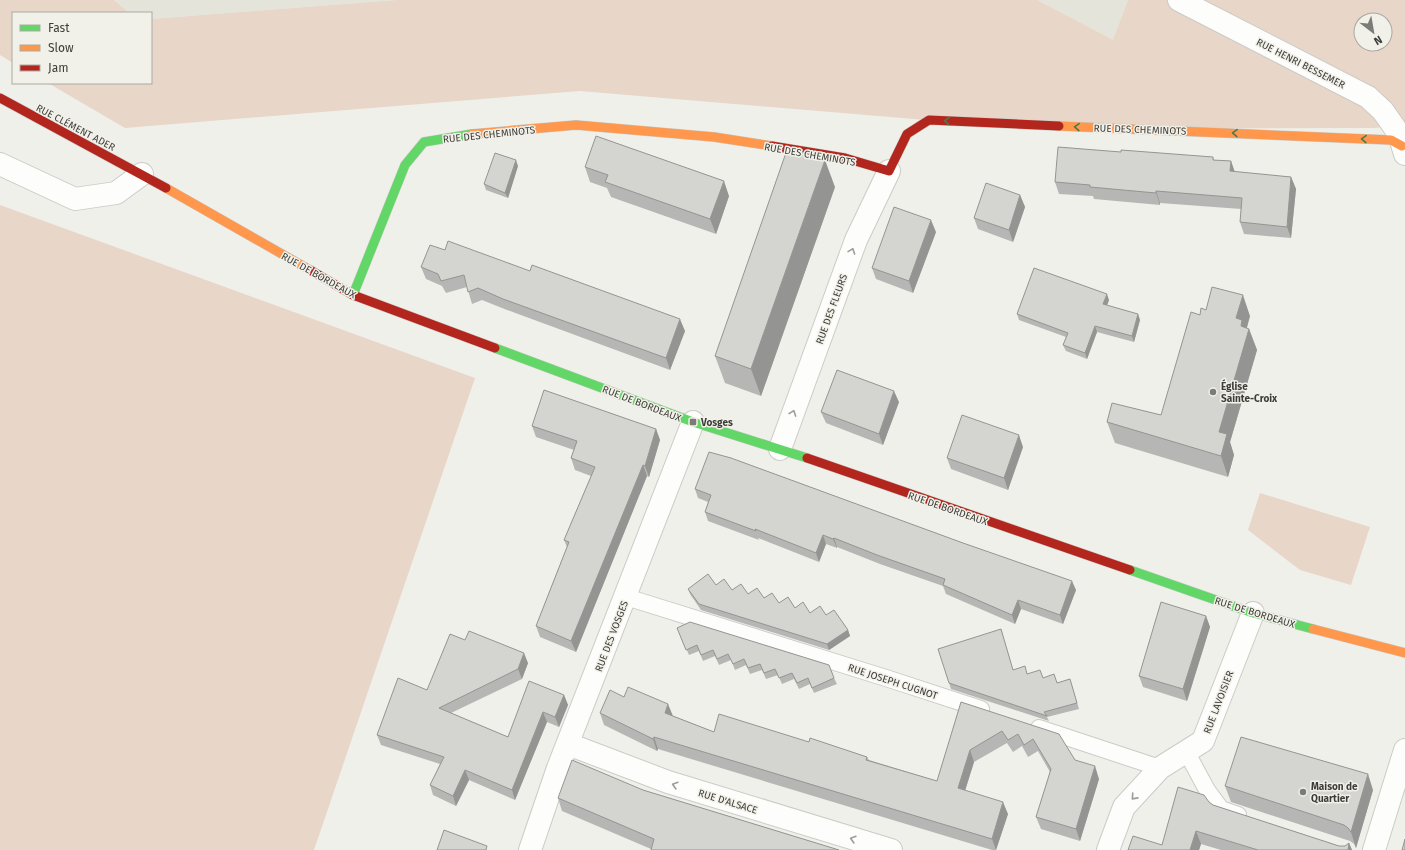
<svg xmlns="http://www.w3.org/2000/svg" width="1405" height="850" viewBox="0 0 1405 850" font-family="'Fira Sans',sans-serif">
<rect width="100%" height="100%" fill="#f0f0eb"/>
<!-- built -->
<g fill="#e5e4da">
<path d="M114,0H396L151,19V13H129Z"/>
<path d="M1037,0H1128L1113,41Z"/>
</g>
<!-- green -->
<g fill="#e8d6c9" fill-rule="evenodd">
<path d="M0,0H114L129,13H13V63L0,55Z"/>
<path d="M396,0H1037L1113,40L1128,0H1405V124L1375,128L1033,129L580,91L125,128L48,83H151V19ZM1361,20H1385V44H1361Z"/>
<path d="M0,205L475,378L314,850H0Z"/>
<path d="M1260,493L1370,527L1351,585L1300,570L1248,530Z"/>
</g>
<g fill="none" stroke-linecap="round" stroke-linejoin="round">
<defs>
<g id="lane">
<path d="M626,597L886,678L981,709"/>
<path d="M1039,728L1160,768"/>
<path d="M1186,751L1207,790L1221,809L1238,815"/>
</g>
<g id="street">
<path d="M1179,0L1368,97L1383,111L1399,134L1405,154"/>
<path d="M0,164L75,199L116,193L142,174"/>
<path d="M780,449L856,240L889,171"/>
<path d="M568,744L668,782L891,850"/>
<path d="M530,850L558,768L693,422"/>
<path d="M1108,850L1124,807L1160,768L1203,741L1253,613"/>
<path d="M1374,850L1405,750"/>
</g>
<g id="fast">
<path d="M353,295L405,165L424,142L472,134"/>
<path d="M495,348L693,422L807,458"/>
<path d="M1130,570L1253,613L1313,629"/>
</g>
<g id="slow">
<path d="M1059,126L1391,140L1402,146"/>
<path d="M472,134L576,125L714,137L772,146"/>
<path d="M166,188L310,270"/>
<path d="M1313,629L1405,653"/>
</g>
<g id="jam">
<path d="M0,98L166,188"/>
<path d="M772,146L845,158L889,171L907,134L929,120L1059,126"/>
<path d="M310,270L353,295L495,348"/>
<path d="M807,458L1130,570"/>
</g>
</defs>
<!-- lane casing -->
<use href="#lane" stroke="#cbcbc7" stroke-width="18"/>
<!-- street casing -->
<use href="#street" stroke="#cbcbc7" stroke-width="24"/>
<!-- fast casing -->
<use href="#fast" stroke="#cbcbc7" stroke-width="10"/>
<!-- slow casing -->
<use href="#slow" stroke="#cbcbc7" stroke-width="10"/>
<!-- jam casing -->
<use href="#jam" stroke="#cbcbc7" stroke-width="10"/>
<!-- lane -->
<use href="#lane" stroke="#fdfdfc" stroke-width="16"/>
<!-- street -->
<use href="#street" stroke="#fdfdfc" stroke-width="22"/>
<!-- fast -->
<use href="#fast" stroke="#63d668" stroke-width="9"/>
<!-- slow -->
<use href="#slow" stroke="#ff974d" stroke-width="9"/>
<!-- jam -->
<use href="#jam" stroke="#b3261e" stroke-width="9"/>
</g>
<!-- wall -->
<g fill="#b6b6b4">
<path d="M1213,157L1214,160L1231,161L1235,172L1291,177L1296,189L1291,238L1244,234L1240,222L1241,209L1160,203V205L1094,199L1093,196L1059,194L1055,182Z"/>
<path d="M518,166L508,198L486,190L484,184Z"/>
<path d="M585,167L729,196L716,234L611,197L607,188L590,182Z"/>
<path d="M835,187L761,396L725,383L715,356Z"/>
<path d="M1020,195L1025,207L1013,242L978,229L974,218Z"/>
<path d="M936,232L913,293L876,279L872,268Z"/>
<path d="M445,250L685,331L670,370L507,310L482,300L472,304L467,287L446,293L442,286L426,279L421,267Z"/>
<path d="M1109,300L1107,306L1138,314L1140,320L1134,342L1097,332L1087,359L1066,351L1063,345L1066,337L1019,320L1017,314Z"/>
<path d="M1206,310L1250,316L1247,328L1249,329L1257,350L1230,442L1234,455L1228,477L1115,443L1107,422L1161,415L1200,315Z"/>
<path d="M899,402L883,445L826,423L821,412Z"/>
<path d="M532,426L656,429L660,440L649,477L647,476L576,652L540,637L536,626L567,547L564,540L591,476L575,470L571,458L574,450L536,437Z"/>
<path d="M1023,447L1008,490L951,469L947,458Z"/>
<path d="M695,489L1076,590L1063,624L1021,609L1015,624L946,594L943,586L880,564L837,547V548L826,544L819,562L758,538L759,540L708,521L705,512L708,502L698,498Z"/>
<path d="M716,585L732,590L764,598L810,613L826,615L848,630L850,636L829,650L701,610L690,594L688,589Z"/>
<path d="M1206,616L1210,627L1187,701L1143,687L1139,676Z"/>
<path d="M677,628L834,678L837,684L814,693L810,684L799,689L794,679L782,684L778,675L766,679L762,670L750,674L746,665L735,670L731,660L719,665L715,656L703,661L699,651L689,655Z"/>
<path d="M1001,629L1013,670L1043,678L1057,683L1070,679L1079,709L1047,717L1049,721L951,689L949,683Z"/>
<path d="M465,640L528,663L522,679L451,713L508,737L564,695L568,705L559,727L547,722L515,800L469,780L456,806L433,795L430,785L440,764L381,745L377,735L427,690Z"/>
<path d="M961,702L1075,760L1099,779L1080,841L1041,829L1036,817L1050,772L1038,751L1028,757L1022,746L1013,752L1007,743L974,762L965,791L1008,814L996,850H992L658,749L657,751L604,725L600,713L673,716L714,732L809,742L867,757L869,760L937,781Z"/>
<path d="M1225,786L1373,790L1356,848L1354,844L1350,841L1231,802Z"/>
<path d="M643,790L839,850L651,849L562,811L558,798Z"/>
<path d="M1209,802L1213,805L1339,846H1345L1349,843L1352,850H1221L1201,844L1199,850H1128L1162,845Z"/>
</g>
<!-- shaded-wall -->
<g fill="#949492">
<path d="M516,160L518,166L508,198L505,193Z"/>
<path d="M825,160L835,187L761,396L751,369Z"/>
<path d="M1231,161L1235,173L1230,171Z"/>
<path d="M1291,177L1296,189L1291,238L1287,227Z"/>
<path d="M724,181L729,196L716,234L710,219Z"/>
<path d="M1156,191L1160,203V205L1156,193Z"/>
<path d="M1020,195L1025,207L1013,242L1009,230Z"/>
<path d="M931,220L936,232L913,293L909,281Z"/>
<path d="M1107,294L1109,300L1105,310L1103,304Z"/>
<path d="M1243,295L1250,316L1246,330L1249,329L1257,350L1230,442L1234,455L1228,477L1221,456L1219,432L1236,318Z"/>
<path d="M1138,314L1140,320L1134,342L1132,336Z"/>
<path d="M680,319L685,331L670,370L666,358Z"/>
<path d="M1095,326L1097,332L1087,359L1085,353Z"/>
<path d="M894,391L899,402L883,445L879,434Z"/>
<path d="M656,429L660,440L649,477L645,466Z"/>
<path d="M1019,435L1023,447L1008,490L1004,478Z"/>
<path d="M643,465L647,476L576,652L571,641Z"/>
<path d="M823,535L826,544L819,562L816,553Z"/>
<path d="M834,538L837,547V548L833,539Z"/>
<path d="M1072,581L1076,590L1063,624L1060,615Z"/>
<path d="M1018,600L1021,609L1015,624L1012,615Z"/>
<path d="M1206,616L1210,627L1187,701L1183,689Z"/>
<path d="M848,630L850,636L829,650L827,644Z"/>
<path d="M524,653L528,663L522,679L518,669Z"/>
<path d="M564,695L568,705L559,727L555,717Z"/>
<path d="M668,704L673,716L665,713Z"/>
<path d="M543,712L547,722L515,800L512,790Z"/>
<path d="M654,737L658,749L657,751L653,739Z"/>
<path d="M970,750L974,762L962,800L958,788Z"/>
<path d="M1095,766L1099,779L1080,841L1076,829Z"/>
<path d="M465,770L469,780L456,806L453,796Z"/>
<path d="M1368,774L1373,790L1356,848L1351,832Z"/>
<path d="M1003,802L1008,814L996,850L992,839Z"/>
<path d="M1196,831L1201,844L1199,850H1190Z"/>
<path d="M1349,843L1352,850H1348Z"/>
</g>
<!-- building -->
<g fill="#d4d4d1" stroke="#949492">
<path d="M596,136L724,181L710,219L605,182L608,175L585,167Z"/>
<path d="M788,147L825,160L751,369L715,356Z"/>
<path d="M1058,147L1121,152V150L1213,157V160L1231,161L1230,171L1291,177L1287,227L1240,222L1242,198L1156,191V193L1090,187V185L1055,182Z"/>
<path d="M495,153L516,160L505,193L484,184Z"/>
<path d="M986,183L1020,195L1009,230L974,218Z"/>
<path d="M894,207L931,220L909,281L872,268Z"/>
<path d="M448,241L530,271L532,265L680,319L666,358L503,299L478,288L468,292L464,275L441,281L438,274L421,267L430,245L445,250Z"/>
<path d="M1034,268L1107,294L1103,304L1138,314L1132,336L1095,326L1085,353L1063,345L1068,333L1017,314Z"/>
<path d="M1212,287L1243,295L1236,318L1242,320L1241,326L1249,329L1219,432L1227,434L1221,456L1107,422L1112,403L1161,415L1191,312L1200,315L1201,308L1206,310Z"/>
<path d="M837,370L894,391L879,434L821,412Z"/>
<path d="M544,390L656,429L645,466L643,465L571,641L536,626L569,542L564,540L595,467L571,458L577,441L532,426Z"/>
<path d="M962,415L1019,435L1004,478L947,458Z"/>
<path d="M709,452L731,458L963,543L1072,581L1060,615L1018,600L1012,615L943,585L945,579L877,555L834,538L833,539L823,535L816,553L755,529L756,531L705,512L711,495L695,489Z"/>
<path d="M708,574L716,585L724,579L732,590L741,584L748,594L757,588L764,598L772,593L779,603L788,597L795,608L803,602L810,613L820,606L826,615L834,610L848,630L827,644L699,604L688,589Z"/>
<path d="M1161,602L1206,616L1183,689L1139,676Z"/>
<path d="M690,622L829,665L834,678L812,688L808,678L797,683L792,673L779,678L775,669L764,673L760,664L748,668L744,659L733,664L728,654L717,659L713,650L701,655L697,645L686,650L677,628Z"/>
<path d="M1001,629L1013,670L1025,666L1027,674L1040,670L1043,678L1054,674L1057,683L1070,679L1077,703L1044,712L1047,716L949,683L938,649Z"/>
<path d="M469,631L524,653L518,669L439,708L508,737L529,681L564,695L555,717L543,712L512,790L465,770L453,796L430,785L444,757L377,735L398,678L427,690L450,634L465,640Z"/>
<path d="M628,687L668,704L665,713L714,732L719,714L809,742L810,738L867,757L866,760L937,781L961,702L1059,734L1075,760L1095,766L1076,829L1036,817L1051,769L1033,739L1024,745L1018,734L1008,740L1002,731L970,750L958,788L1003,802L992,839L654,737L653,739L600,713L610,690L624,697Z"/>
<path d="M1241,737L1368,774L1351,832L1348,828L1344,825L1225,786Z"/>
<path d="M572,760L643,790L839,850H651L654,839L558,798Z"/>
<path d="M1178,787L1204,795L1209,802L1213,805L1339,846H1345L1349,843L1348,850H1258L1196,831L1190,850H1128L1133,836L1162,845Z"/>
<path d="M444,830L487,846L486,850H437Z"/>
<path d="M1405,839V850H1402Z"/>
</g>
<!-- one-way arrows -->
<defs><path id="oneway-chevron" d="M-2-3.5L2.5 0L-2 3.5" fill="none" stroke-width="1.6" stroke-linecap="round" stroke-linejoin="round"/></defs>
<g stroke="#4c7a4c">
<use href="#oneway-chevron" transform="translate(947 121) rotate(-178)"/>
<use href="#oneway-chevron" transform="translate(1077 127) rotate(-178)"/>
<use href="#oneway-chevron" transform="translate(1235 133) rotate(-178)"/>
<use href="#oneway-chevron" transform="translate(1364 139) rotate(-178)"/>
</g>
<g stroke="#9c9c9a">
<use href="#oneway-chevron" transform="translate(852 251) rotate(-70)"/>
<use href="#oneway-chevron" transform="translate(793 413) rotate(-70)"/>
<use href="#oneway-chevron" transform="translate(675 785) rotate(-163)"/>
<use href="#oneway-chevron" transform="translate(1134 797) rotate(132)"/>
<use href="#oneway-chevron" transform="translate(853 839) rotate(-163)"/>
</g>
<!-- markers -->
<g fill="#7b7b77" stroke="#f2f1e9" stroke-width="1.5">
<circle cx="1213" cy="392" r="4"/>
<rect x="689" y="418" width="8" height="8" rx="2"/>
<circle cx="1303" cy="792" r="4"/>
</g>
<g text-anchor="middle" stroke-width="3" stroke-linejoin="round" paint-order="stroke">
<!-- street labels -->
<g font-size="10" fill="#3c3c39" stroke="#f2f1e9">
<text transform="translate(1301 63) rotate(27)" y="4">RUE HENRI BESSEMER</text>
<text transform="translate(76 127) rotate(28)" y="4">RUE CLÉMENT ADER</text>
<text transform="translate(1140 129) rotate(2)" y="4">RUE DES CHEMINOTS</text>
<text transform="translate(489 134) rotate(-6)" y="4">RUE DES CHEMINOTS</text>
<text transform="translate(810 154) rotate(10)" y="4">RUE DES CHEMINOTS</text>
<text transform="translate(319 275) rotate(29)" y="4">RUE DE BORDEAUX</text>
<text transform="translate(831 309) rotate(-70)" y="4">RUE DES FLEURS</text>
<text transform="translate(642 403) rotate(21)" y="4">RUE DE BORDEAUX</text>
<text transform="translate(948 508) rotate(19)" y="4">RUE DE BORDEAUX</text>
<text transform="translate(1255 612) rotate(17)" y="4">RUE DE BORDEAUX</text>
<text transform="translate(611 636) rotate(-69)" y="4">RUE DES VOSGES</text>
<text transform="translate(893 681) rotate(18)" y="4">RUE JOSEPH CUGNOT</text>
<text transform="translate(1218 702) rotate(-69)" y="4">RUE LAVOISIER</text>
<text transform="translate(728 801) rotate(17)" y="4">RUE D'ALSACE</text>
</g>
<!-- poi labels -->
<g font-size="10" font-weight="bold" fill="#3c3c39" stroke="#f2f1e9" text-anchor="start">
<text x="1221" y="390">Église<tspan x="1221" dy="12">Sainte-Croix</tspan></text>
<text x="701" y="426">Vosges</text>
<text x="1311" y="790">Maison de<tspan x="1311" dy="12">Quartier</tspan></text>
</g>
</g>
<!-- legend -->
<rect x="12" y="12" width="140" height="72" fill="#f2f1e9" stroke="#a9a9a3"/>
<rect x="20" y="25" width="20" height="6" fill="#63d668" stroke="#a9a9a3"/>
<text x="48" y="32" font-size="12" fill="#3c3c39">Fast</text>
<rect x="20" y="45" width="20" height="6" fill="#ff974d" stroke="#a9a9a3"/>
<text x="48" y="52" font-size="12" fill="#3c3c39">Slow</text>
<rect x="20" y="65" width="20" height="6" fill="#b3261e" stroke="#a9a9a3"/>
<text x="48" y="72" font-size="12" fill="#3c3c39">Jam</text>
<!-- north arrow -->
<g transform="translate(1373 32) rotate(149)"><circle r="19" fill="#f2f1e9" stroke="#a9a9a3"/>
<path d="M0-3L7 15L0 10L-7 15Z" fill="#7b7b77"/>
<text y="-6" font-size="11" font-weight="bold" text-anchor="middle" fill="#3c3c39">N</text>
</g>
</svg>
